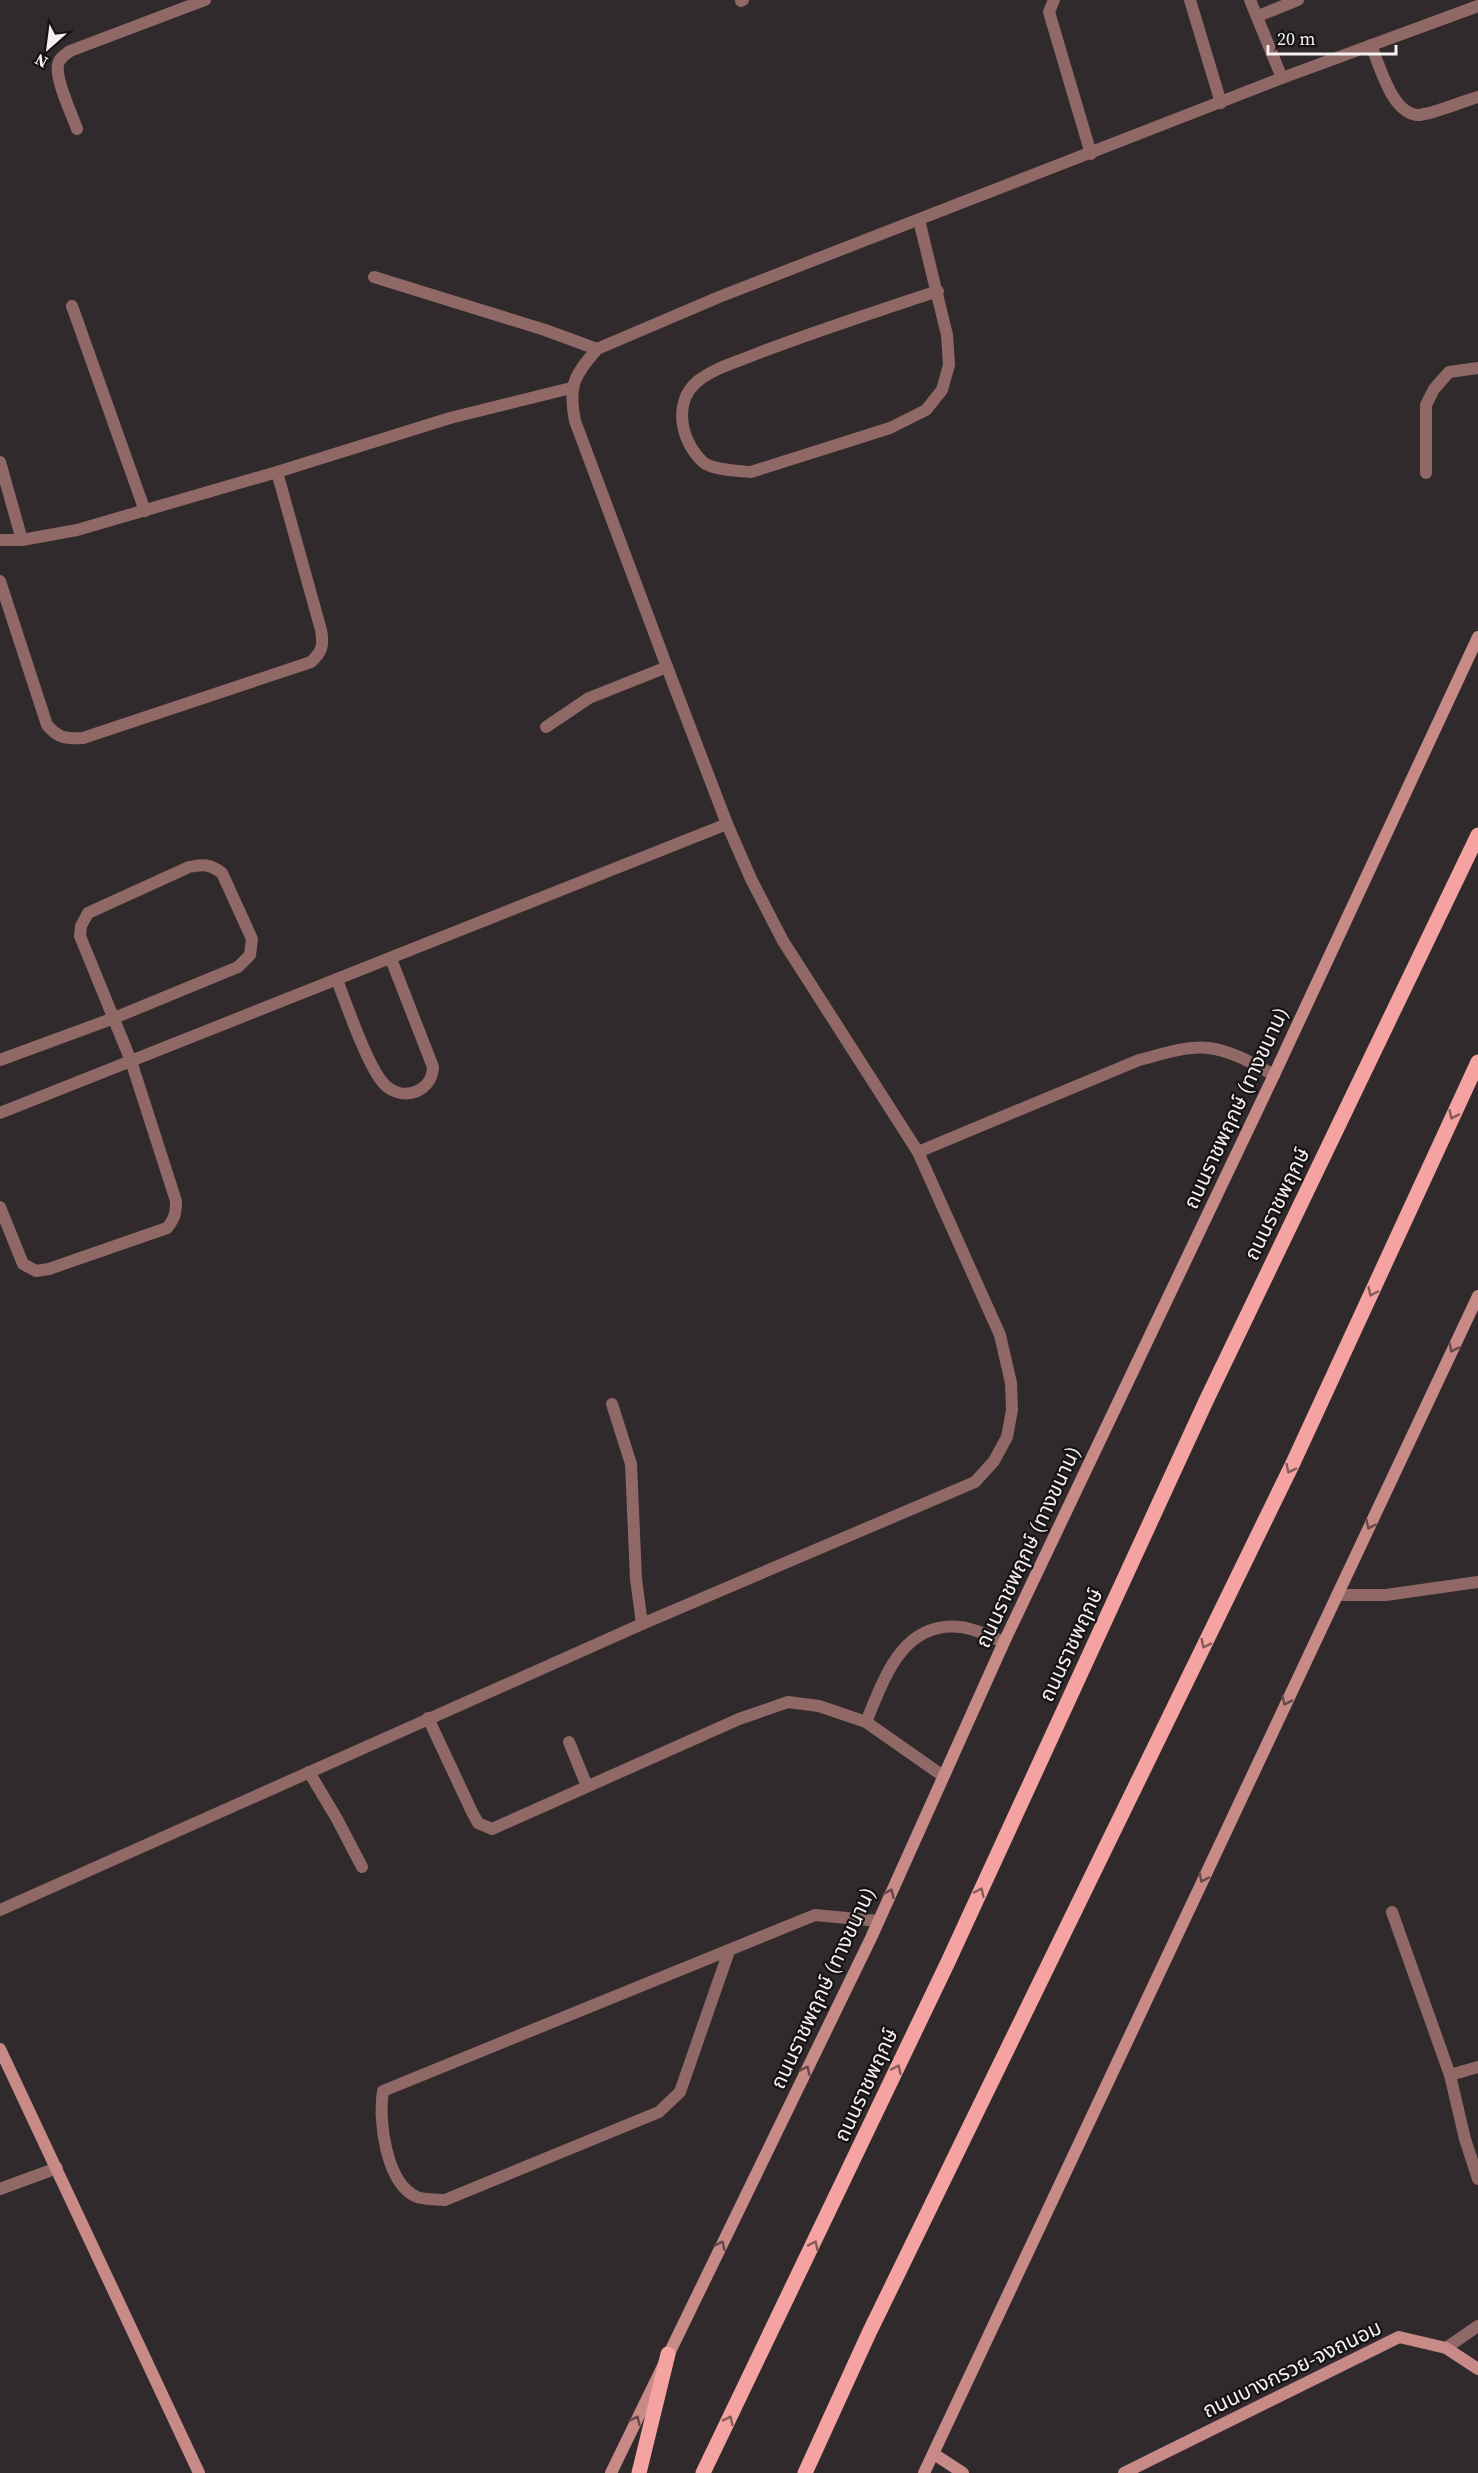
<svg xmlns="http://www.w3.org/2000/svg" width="1478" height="2473" viewBox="0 0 1478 2473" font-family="'Source Serif 4','Noto Sans Thai',serif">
<rect width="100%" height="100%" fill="#302a2c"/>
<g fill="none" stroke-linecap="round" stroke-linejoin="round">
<!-- lane -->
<g stroke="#906866" stroke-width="12">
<path d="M1054,0L1049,12L1091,154"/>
<path d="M1250,0L1282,78"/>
<path d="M1258,16L1298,0"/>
<path d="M1371,45C1380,66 1392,115 1419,115C1433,114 1463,101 1478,97"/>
<path d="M919,220L947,335L949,365L942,390L926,410L890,428L751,472C739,471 712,470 703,462C681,442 672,402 698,381C714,368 737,362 756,354C816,331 877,311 938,291"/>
<path d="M374,277L545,330L597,349"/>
<path d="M72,306L145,511"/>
<path d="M0,462L22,540"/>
<path d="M1426,473V405L1434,389L1449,372L1478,368"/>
<path d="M0,540H22L77,530L277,472L450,418L571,388"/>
<path d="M0,581L47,725C58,738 66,739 83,738L311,662C322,652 324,645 321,630L277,472"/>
<path d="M546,727L589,698L667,667"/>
<path d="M337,980C346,1003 369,1071 386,1086C405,1102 432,1091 433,1067L391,959"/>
<path d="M0,1060L114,1018L238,967L250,955L252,939L222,873C210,864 203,864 189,867L88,913L81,926L80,936L131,1061L176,1201C176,1213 175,1218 167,1228L49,1269L36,1271L23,1264L0,1207"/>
<path d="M0,1113L727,824"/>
<path d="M918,1152L1139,1060C1161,1055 1186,1045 1209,1048C1232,1051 1254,1064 1274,1075"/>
<path d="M612,1404L631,1464L636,1579L642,1624"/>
<path d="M1337,1595H1386L1478,1582"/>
<path d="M428,1718L472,1812L478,1823L492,1829L739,1719L788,1702L819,1706L866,1722L943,1776"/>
<path d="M866,1722C884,1679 902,1621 960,1627C974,1628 991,1637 1004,1642"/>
<path d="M569,1742L587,1786"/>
<path d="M309,1772L337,1819L362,1867"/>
<path d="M729,1951L680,2092L659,2112L445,2200C437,2199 425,2200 417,2197C386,2184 378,2120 383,2091L815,1915L878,1921"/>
</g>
<!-- street -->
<g stroke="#906866" stroke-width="12">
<path d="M1190,0L1221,103"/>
<path d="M741,1L743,0"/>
<path d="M77,129C72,114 55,80 58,65C59,58 65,55 70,51L205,0"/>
<path d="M0,1910L642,1624L975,1482L994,1461L1007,1437L1012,1410L1011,1383L1000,1335L918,1152L783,941L751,879L727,824L667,667L575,421C568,385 574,376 597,349L719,297L1282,78L1478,6"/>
<path d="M1392,1912L1450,2075"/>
<path d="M1478,2067L1450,2075L1465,2139L1478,2179"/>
<path d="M0,2189L57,2168"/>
<path d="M1446,2348L1478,2326"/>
</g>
<!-- secondary -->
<g stroke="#c88a87" stroke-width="12">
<path d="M0,2049L199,2473"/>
<path d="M934,2454L963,2473"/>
<path d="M611,2473L871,1938L1004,1642L1274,1075L1478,637"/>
<path d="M924,2473L1478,1296"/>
<path d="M1124,2473L1399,2337L1446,2348L1478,2369"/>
</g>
<!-- primary -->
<g stroke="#f4a3a0" stroke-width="15">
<path d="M639,2473L668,2354"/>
<path d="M703,2473L948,1962L1206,1401L1478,835"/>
<path d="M805,2473L869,2333L1293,1463L1478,1062"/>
</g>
</g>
<!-- one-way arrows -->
<defs><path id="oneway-chevron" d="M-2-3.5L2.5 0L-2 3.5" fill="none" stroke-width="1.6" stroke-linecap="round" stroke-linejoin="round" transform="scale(1.5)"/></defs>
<g stroke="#855b5a">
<use href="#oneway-chevron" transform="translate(1453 1115) rotate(115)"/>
<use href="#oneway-chevron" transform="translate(1372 1292) rotate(115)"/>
<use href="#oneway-chevron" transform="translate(1290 1469) rotate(116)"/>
<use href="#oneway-chevron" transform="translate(1205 1644) rotate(116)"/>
<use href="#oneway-chevron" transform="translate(980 1892) rotate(-65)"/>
<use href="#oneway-chevron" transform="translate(897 2069) rotate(-65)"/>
<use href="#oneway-chevron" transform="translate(814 2245) rotate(-65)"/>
<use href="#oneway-chevron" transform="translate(729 2420) rotate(-64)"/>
</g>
<g stroke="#664948">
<use href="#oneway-chevron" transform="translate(1453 1348) rotate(115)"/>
<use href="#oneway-chevron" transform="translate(1370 1525) rotate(115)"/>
<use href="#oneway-chevron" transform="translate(1286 1701) rotate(116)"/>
<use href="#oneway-chevron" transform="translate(1203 1878) rotate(115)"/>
<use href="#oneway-chevron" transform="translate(890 1893) rotate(-66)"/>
<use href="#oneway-chevron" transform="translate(806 2070) rotate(-64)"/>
<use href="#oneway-chevron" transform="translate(721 2245) rotate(-64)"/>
<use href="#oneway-chevron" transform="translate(636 2420) rotate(-64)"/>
</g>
<g text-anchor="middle" stroke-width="4.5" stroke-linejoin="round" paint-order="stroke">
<!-- street labels -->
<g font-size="21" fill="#f4f0f1" stroke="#161314">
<text transform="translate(1236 1108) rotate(-65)" y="7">ถนนราชพฤกษ์ (ทางขนาน)</text>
<text transform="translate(1277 1204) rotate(-64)" y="7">ถนนราชพฤกษ์</text>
<text transform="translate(1028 1547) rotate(-65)" y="7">ถนนราชพฤกษ์ (ทางขนาน)</text>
<text transform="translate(1071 1645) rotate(-65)" y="7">ถนนราชพฤกษ์</text>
<text transform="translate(823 1988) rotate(-65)" y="7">ถนนราชพฤกษ์ (ทางขนาน)</text>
<text transform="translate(866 2085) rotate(-65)" y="7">ถนนราชพฤกษ์</text>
<text transform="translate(1292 2369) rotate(-26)" y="7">ถนนบางกรวย-จงถนอม</text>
</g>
</g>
<!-- north arrow -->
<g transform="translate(48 48) rotate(208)" stroke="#161314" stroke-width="4.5" paint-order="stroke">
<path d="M0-4.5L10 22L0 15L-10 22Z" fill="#f4f0f1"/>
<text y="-9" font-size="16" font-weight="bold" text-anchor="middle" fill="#f4f0f1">N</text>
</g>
<!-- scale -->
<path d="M1268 45v9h128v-9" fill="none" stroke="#f4f0f1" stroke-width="3"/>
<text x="1277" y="45" font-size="18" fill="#f4f0f1" stroke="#161314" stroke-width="4.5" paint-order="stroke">20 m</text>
</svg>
